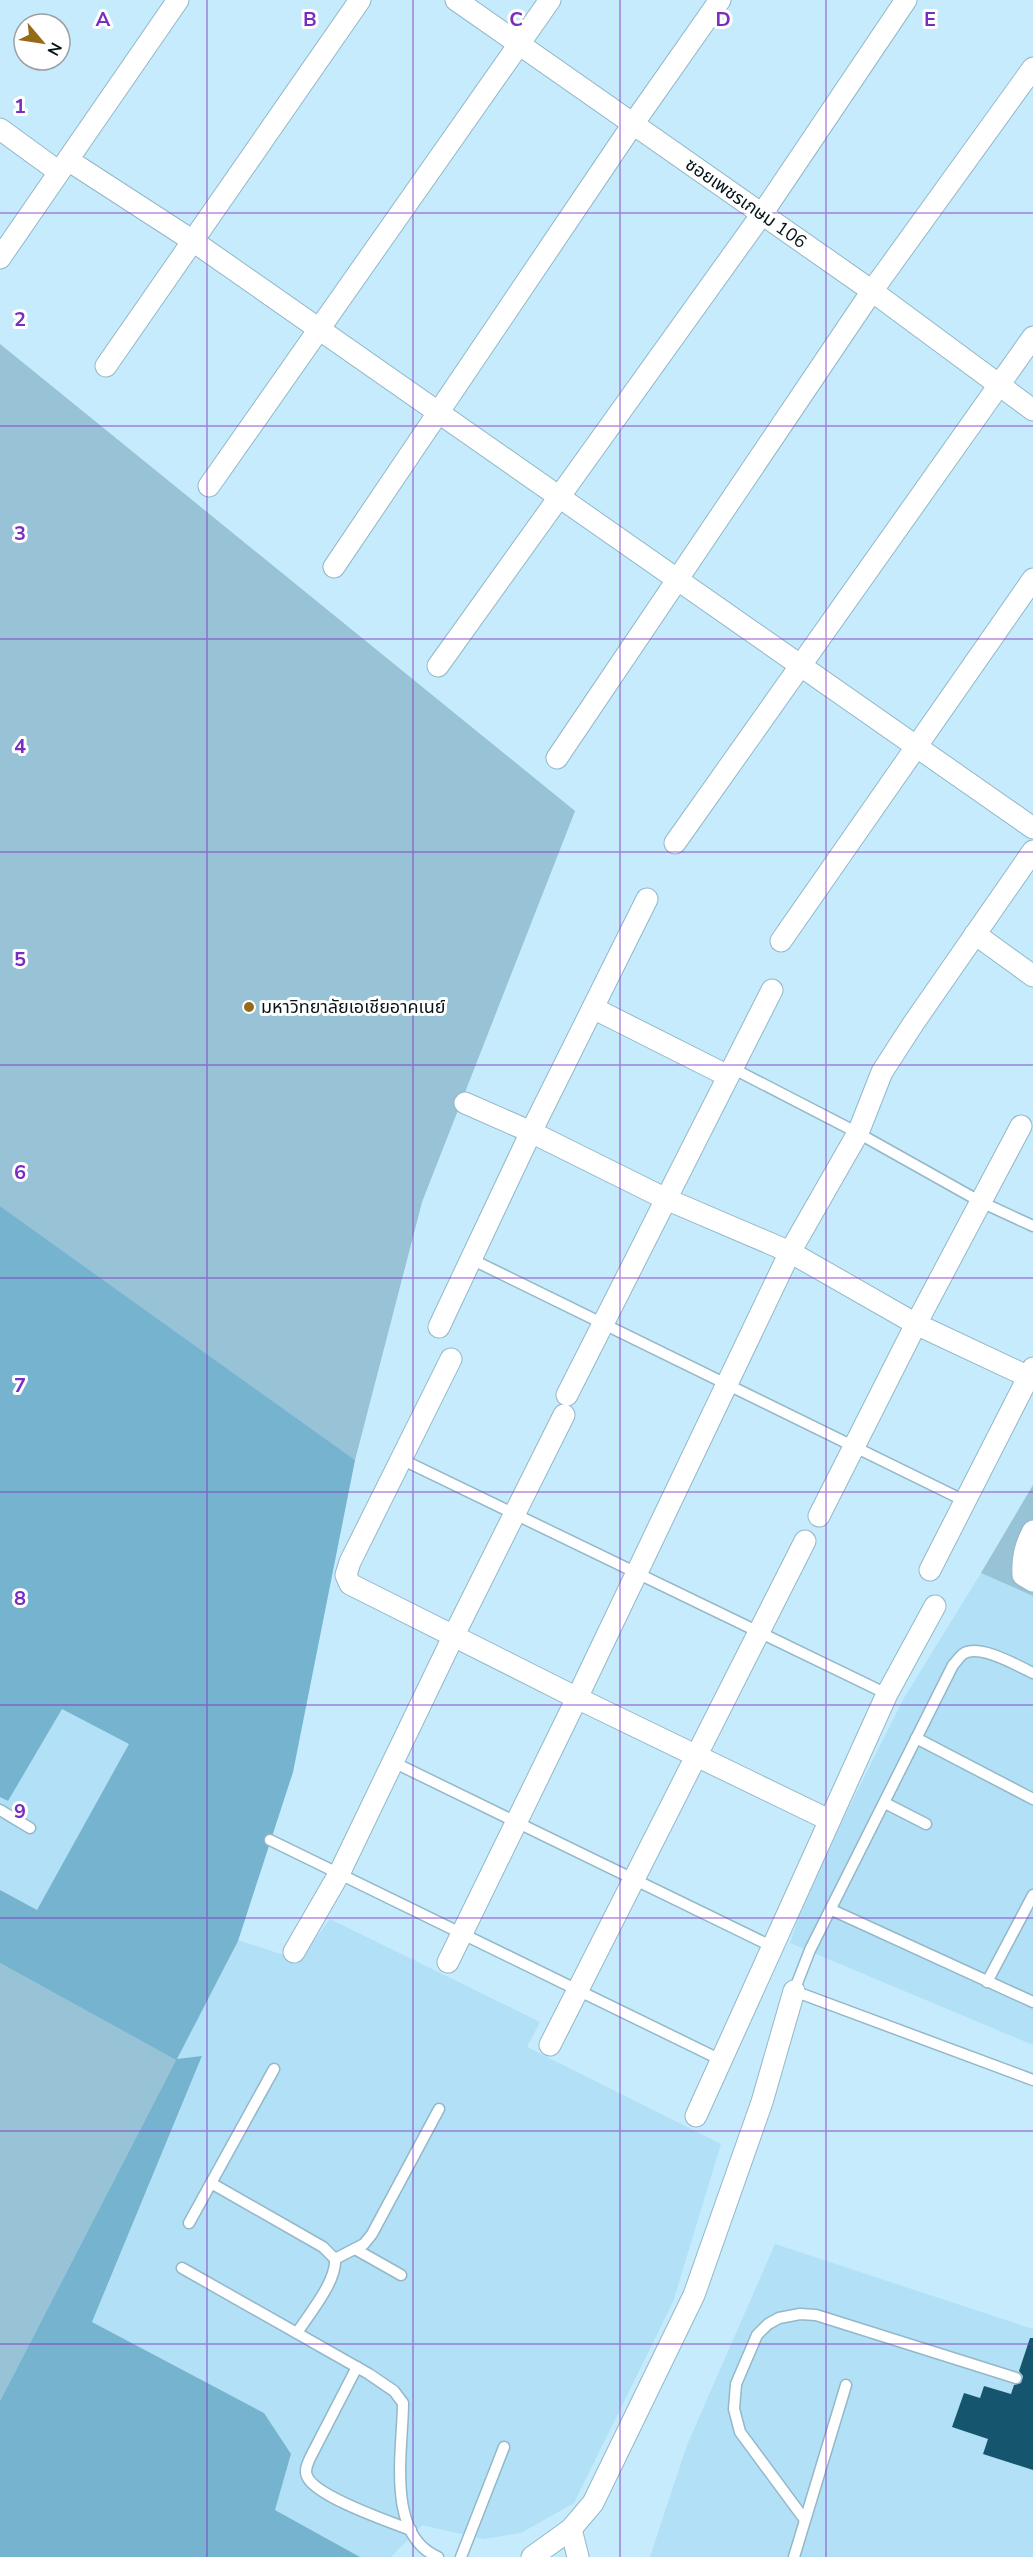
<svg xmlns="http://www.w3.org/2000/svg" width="1033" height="2557" viewBox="0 0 1033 2557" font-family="'Nunito Sans','Noto Sans Thai',sans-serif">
<rect width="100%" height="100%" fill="#c5ebfd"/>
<!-- built -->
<g fill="#b2e0f6">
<path d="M0,344L575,811L422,1202L355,1460L293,1772L238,1940L299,1960L330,1919L540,2022L527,2047L721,2144L673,2302L574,2503L521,2533L483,2539L422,2525L391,2557H360L275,2510L291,2455L264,2413L92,2322L202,2057L176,2060L0,2401Z"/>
<path d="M981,1573L1033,1596V2045L790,1943L808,1889L904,1698Z"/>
<path d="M775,2244L1033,2329V2557H650L687,2445Z"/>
</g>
<!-- green -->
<g fill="#98c2d5">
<path d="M0,344L575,811L422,1202L355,1460L0,1206Z"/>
<path d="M1033,1485V1596L981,1573Z"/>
<path d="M0,1963L176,2060L0,2401Z"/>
</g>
<!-- forest -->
<path fill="#76b3ce" d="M0,1206L355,1460L293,1772L238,1941L177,2059L202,2056L92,2322L264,2413L291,2454L275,2510L360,2557H0V2401L176,2060L0,1963V1890L37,1910L129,1744L62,1709L8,1801L0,1797Z"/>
<!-- building -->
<path fill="#15556d" d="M1030,2338H1033V2470L983,2454L988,2439L952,2427L964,2393L980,2398L984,2386L1011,2394L1014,2385L1021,2383L1023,2376L1019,2371Z"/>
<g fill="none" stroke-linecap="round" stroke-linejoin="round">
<defs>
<g id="service">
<path d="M732,1068L858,1133L981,1202L1033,1226"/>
<path d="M471,1259L965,1501"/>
<path d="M401,1459L887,1694"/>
<path d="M1033,1673C1018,1666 979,1643 963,1654C960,1656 956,1662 953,1665L810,1950L794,1991L1033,2080"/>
<path d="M916,1738L1033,1799"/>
<path d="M393,1762L771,1946"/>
<path d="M885,1803L926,1824"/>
<path d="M0,1810L30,1828"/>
<path d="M270,1840L721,2060"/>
<path d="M832,1910L1033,2002"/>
<path d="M987,1982L1033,1895"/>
<path d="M211,2183L323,2247L335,2259C337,2281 309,2314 297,2333"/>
<path d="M189,2223L274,2069"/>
<path d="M355,2249L401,2275"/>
<path d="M335,2259L364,2244L372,2234L439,2109"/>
<path d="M182,2268L369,2374L394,2391L403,2403C403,2448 385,2535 438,2557"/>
<path d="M357,2367L310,2458C308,2463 304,2470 307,2476C314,2496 390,2522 411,2530"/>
<path d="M805,2520L740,2432L734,2409L736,2384L757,2335L768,2324L779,2318L800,2314L816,2315L1016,2378"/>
<path d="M461,2557L504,2447"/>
<path d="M794,2557L846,2385"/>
</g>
<g id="minor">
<path d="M456,0L872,291L1033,410"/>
<path d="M0,129L59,172"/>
<path d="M68,160L193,241L1033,828"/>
<path d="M0,258L178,0"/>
<path d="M106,366L360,0"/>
<path d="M209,486L550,0"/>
<path d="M334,567L633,124L720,0"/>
<path d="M438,666L762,214L906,0"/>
<path d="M557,758L872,291L1033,68"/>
<path d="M675,843L1033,337"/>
<path d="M975,934L1033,976"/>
<path d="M781,941L1033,579"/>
<path d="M593,1008L728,1076"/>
<path d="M465,1103L531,1132L666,1199L790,1252L916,1324L1029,1377"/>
<path d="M439,1327L531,1132L647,899"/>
<path d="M451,1359L350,1562L346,1575L350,1584L577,1698L829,1820"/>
<path d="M567,1395L772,990"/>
<path d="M819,1516L916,1324L1021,1126"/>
<path d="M1033,1531C1025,1546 1022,1558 1023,1575L1033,1581"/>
<path d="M930,1570L1033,1368"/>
<path d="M294,1952L339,1874L454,1635L564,1415"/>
<path d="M448,1962L577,1698L790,1252L858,1133L882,1072L913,1024L1033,851"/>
<path d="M550,2045L805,1541"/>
<path d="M696,2116L887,1694L935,1606"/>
<path d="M571,2529L578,2557"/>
<path d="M532,2557L571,2529L593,2503L694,2295L762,2102L794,1991"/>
</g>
</defs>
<!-- service casing -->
<use href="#service" stroke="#93b8c9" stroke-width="13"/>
<!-- minor casing -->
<use href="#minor" stroke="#93b8c9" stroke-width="23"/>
<!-- service -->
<use href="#service" stroke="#fff" stroke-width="10"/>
<!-- minor -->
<use href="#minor" stroke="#fff" stroke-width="21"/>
</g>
<!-- grid -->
<path fill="none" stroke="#7b2cbf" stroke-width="1.5" stroke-opacity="0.55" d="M207,0V2557M413,0V2557M620,0V2557M826,0V2557M0,213H1033M0,426H1033M0,639H1033M0,852H1033M0,1065H1033M0,1278H1033M0,1492H1033M0,1705H1033M0,1918H1033M0,2131H1033M0,2344H1033"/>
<!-- markers -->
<circle fill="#966b18" stroke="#fff" stroke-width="2" cx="249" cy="1007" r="6"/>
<g text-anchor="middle" stroke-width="6" stroke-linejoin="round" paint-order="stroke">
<!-- street labels -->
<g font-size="18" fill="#06141a" stroke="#fff">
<text transform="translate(746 203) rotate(35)" y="6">ซอยเพชรเกษม 106</text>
</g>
<!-- poi labels -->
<g font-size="18" fill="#06141a" stroke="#fff" text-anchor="start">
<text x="261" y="1013">มหาวิทยาลัยเอเชียอาคเนย์</text>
</g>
</g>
<g font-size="20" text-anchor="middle" font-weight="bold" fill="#7b2cbf" stroke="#fff" stroke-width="6" stroke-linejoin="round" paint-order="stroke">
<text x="103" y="26">A</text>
<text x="310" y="26">B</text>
<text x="516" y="26">C</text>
<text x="723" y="26">D</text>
<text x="930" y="26">E</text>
<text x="20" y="113">1</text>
<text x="20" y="326">2</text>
<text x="20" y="540">3</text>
<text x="20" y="753">4</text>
<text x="20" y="966">5</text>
<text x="20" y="1179">6</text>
<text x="20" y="1392">7</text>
<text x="20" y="1605">8</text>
<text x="20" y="1818">9</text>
</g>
<!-- north arrow -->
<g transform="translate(42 42) rotate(119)"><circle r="28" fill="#ffffff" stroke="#9ba1a3" stroke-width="1.5"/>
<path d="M0-4.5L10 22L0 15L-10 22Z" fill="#966b18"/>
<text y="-9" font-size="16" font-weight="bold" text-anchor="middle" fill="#06141a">N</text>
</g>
</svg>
